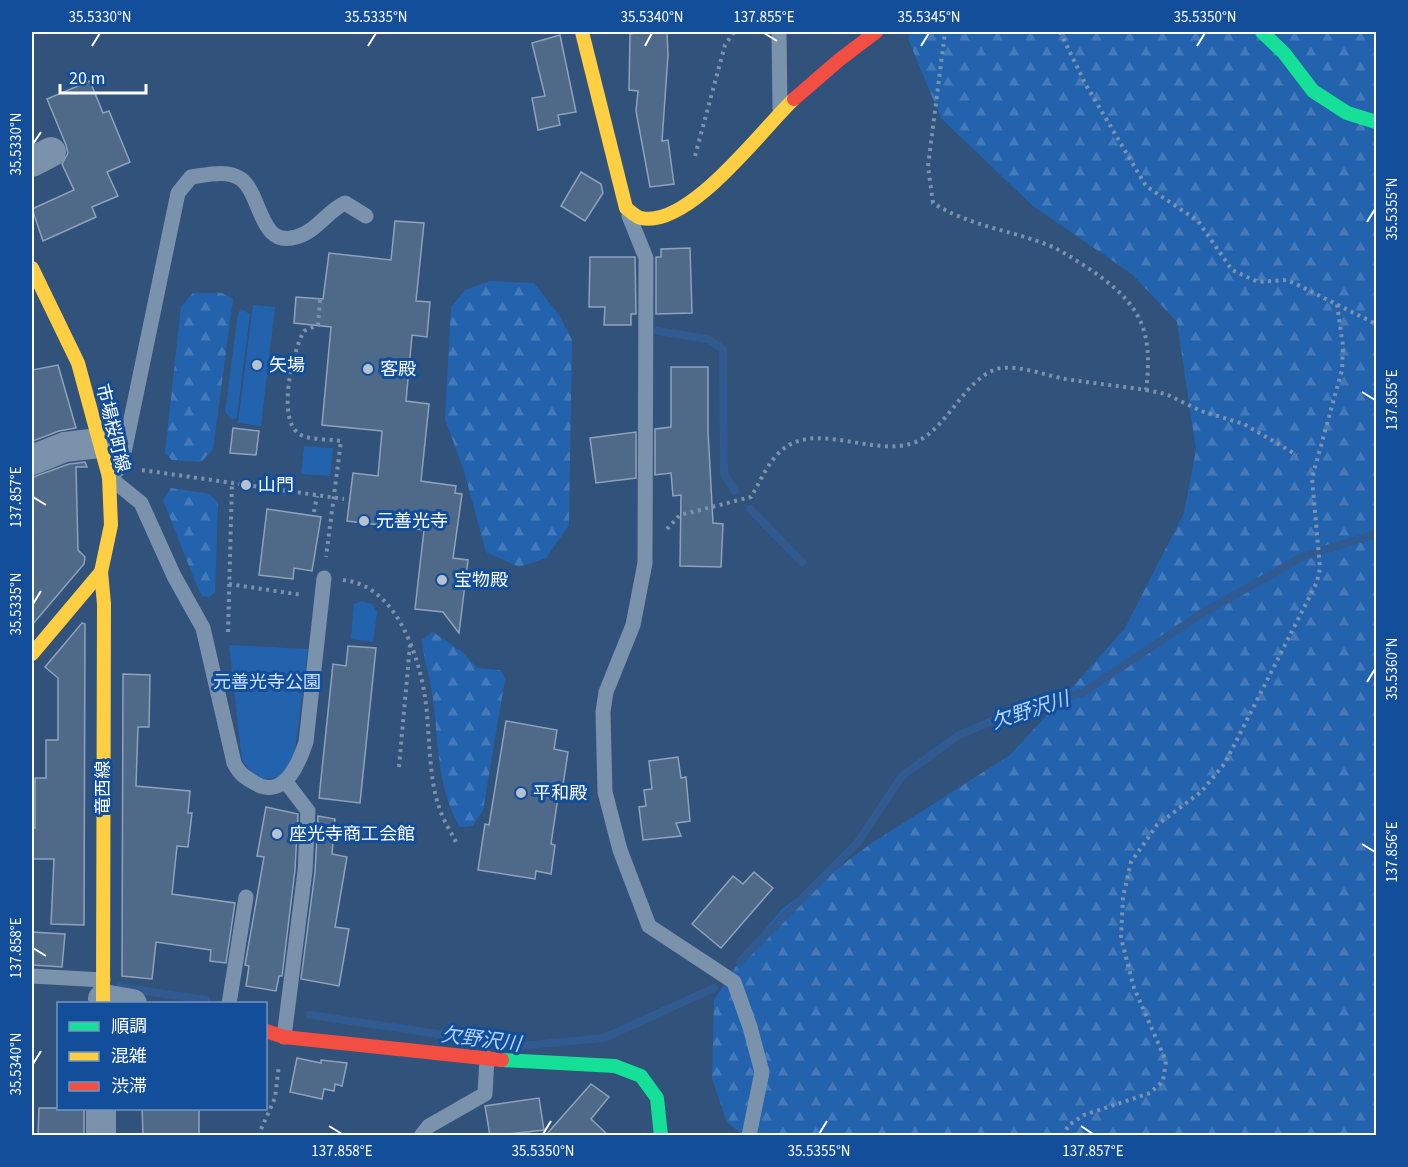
<svg xmlns="http://www.w3.org/2000/svg" width="1408" height="1167" viewBox="0 0 1408 1167" font-family="'Source Sans 3','Noto Sans JP',sans-serif">
<defs>
<pattern id="forest-firs" width="22" height="20" patternUnits="userSpaceOnUse" patternTransform="scale(1.5)"><rect width="22" height="20" fill="#2363ae"/><path d="M5 1l3.5 6h-7zM16 11l3.5 6h-7z" fill="#447aba"/></pattern>
</defs>
<rect width="100%" height="100%" fill="#31527a"/>
<!-- green -->
<g fill="#2363ae">
<path d="M253,305L275,307L261,426L238,423Z"/>
<path d="M241,309L250,314L237,417L232,420L225,412L238,313Z"/>
<path d="M304,446L333,448L330,476L301,474Z"/>
<path d="M362,601L372,604L377,612L373,642L351,639L354,604Z"/>
<path d="M229,645L308,649L294,758L283,776C259,781 257,781 242,760Z"/>
</g>
<!-- forest -->
<g fill="url(#forest-firs)">
<path d="M909,32H1376V1135H743L727,1122L712,1079L714,1000L743,956L782,909L872,843L1010,755L1071,689L1125,628L1184,513L1196,450L1177,322L1132,274L1033,206L941,118L909,41Z"/>
<path d="M490,281L534,283L559,315L572,340L569,525L546,558L519,567L486,552L464,471L445,419L451,307L465,290Z"/>
<path d="M193,293H222L233,299L213,449L201,462L172,460L165,453L181,307Z"/>
<path d="M171,488L210,494L218,503L215,592L209,597L202,596L197,586L163,500Z"/>
<path d="M433,632L462,652L477,668L500,670L505,679L483,810L473,826L460,827C435,787 439,732 431,686C428,670 423,656 422,640Z"/>
</g>
<g fill="none" stroke-linecap="round" stroke-linejoin="round">
<!-- stream -->
<g stroke="#305a90" stroke-width="8">
<path d="M658,331L708,339L723,349L724,474L735,491"/>
<path d="M750,509L802,562"/>
<path d="M740,961L858,842L902,776L959,735L1009,714L1082,693L1201,614L1304,556L1376,534"/>
<path d="M120,987L206,1000"/>
<path d="M310,1015L521,1046L604,1038L714,988"/>
</g>
</g>
<!-- building -->
<g fill="#4f6989" stroke="#90a2b9" stroke-width="1.5">
<path d="M642,32H667L668,55L662,141L668,140L674,184L650,187L636,111L638,91L629,90L630,34Z"/>
<path d="M560,35L576,112L558,115L560,125L538,130L532,98L545,96L532,43Z"/>
<path d="M90,81L103,113L109,111L130,162L107,172L118,196L92,207L96,217L43,241L32,209L74,190L62,164L68,153L66,145L47,99Z"/>
<path d="M581,172L601,184L603,193L585,221L561,206Z"/>
<path d="M395,221L424,223L416,301L430,302L427,337L412,335L406,401L429,404L421,481L456,486L455,493L462,494L453,558L468,560L459,633L443,612L415,609L424,530L347,521L353,473L378,476L382,431L322,425L331,327L294,323L296,297L323,299L329,253L391,260Z"/>
<path d="M690,248L692,313L656,314V257H661V249Z"/>
<path d="M590,257H635L636,314H631V325H604L605,307H589Z"/>
<path d="M58,365L76,428L59,431L33,441L32,370Z"/>
<path d="M671,367H708V431L713,523L723,524L721,567L680,566L681,495L673,496L671,473L655,475V429L671,427Z"/>
<path d="M233,428L259,431L256,455L230,453Z"/>
<path d="M636,432V478L596,483L590,438Z"/>
<path d="M85,462L87,467H76L78,550L85,557L84,564L32,625L33,477L69,464Z"/>
<path d="M267,509L321,517L312,571L294,568L293,579L259,575Z"/>
<path d="M82,623L85,624L84,925L51,924L54,859H32V826L35,828V778H46V740H58V678L45,667Z"/>
<path d="M348,646L376,648L360,803L319,798L333,664L346,666Z"/>
<path d="M123,674L150,675L149,727H138L136,786L190,791L188,813H192L188,847L177,846L172,894L235,903L226,963L210,961L211,950L156,942L152,979L122,976Z"/>
<path d="M506,721L557,730L554,749L568,752L563,785L560,784L551,844L555,845L551,874L536,871L535,879L478,870L485,824L489,825Z"/>
<path d="M678,757L681,778L686,777L690,821L676,823L681,836L643,840L639,807L646,806L644,790L652,789L649,761Z"/>
<path d="M266,807L298,814L295,870L282,976H279L276,991L246,986L249,966L245,965L264,857L257,856Z"/>
<path d="M318,816L335,819L332,854L347,857L335,927L349,929L339,986L301,979L315,872Z"/>
<path d="M754,872L773,888L721,948L692,924L733,876L743,884Z"/>
<path d="M32,932L65,934L62,967L32,965Z"/>
<path d="M297,1058L321,1063V1060L347,1063L342,1086L335,1084L334,1091L324,1089L322,1099L290,1092Z"/>
<path d="M591,1084L609,1097L591,1119L609,1136H545Z"/>
<path d="M539,1098L544,1130L490,1136L485,1106Z"/>
<path d="M39,1108H84V1136H38Z"/>
<path d="M142,1108H199V1136H143Z"/>
</g>
<g fill="none" stroke-linecap="round" stroke-linejoin="round">
<!-- path -->
<g stroke="#7b92ad" stroke-width="4" stroke-dasharray="3 4.5" stroke-linecap="butt">
<path d="M1060,32L1086,85L1146,186L1198,221L1232,270L1258,282L1286,280L1294,283L1376,324"/>
<path d="M695,156L725,45L734,32"/>
<path d="M320,300L318,325L304,331C293,350 274,425 303,436C314,440 329,439 341,441L326,557"/>
<path d="M1146,390L1166,394L1201,411L1244,424L1297,455"/>
<path d="M142,470L344,499"/>
<path d="M314,512L317,496"/>
<path d="M667,529L680,515L751,497C760,482 768,462 781,451C814,420 872,457 913,443C947,432 966,373 1002,368C1022,366 1045,375 1065,379C1092,383 1119,386 1146,390C1154,328 1139,302 1088,268C1075,260 1063,251 1048,245C1010,230 969,226 933,203L928,166L945,32"/>
<path d="M343,580C395,585 418,652 425,697C430,730 428,776 439,807C443,820 451,832 457,844"/>
<path d="M229,584L302,595"/>
<path d="M228,632L232,483"/>
<path d="M399,767L410,645"/>
<path d="M258,1136L275,1098L279,1065"/>
<path d="M1062,1136L1069,1125L1084,1115L1150,1093L1163,1081L1166,1061L1134,988L1121,938L1123,897L1131,862L1157,825L1201,792L1225,763L1317,582L1320,568L1312,478L1342,370L1343,346L1337,304"/>
</g>
<!-- lane -->
<g stroke="#7b92ad" stroke-width="15">
<path d="M779,32L780,109"/>
<path d="M629,216L646,258L645,563L633,625L606,692L603,712L605,792L620,850L649,926L734,982L750,1027L762,1072L749,1136"/>
<path d="M324,578L306,742C298,766 283,801 253,782C243,776 239,773 234,763L203,628L174,576L141,503L109,477L121,467L178,193L191,177C206,175 227,169 241,179C262,195 259,248 296,237C316,232 326,212 345,203L366,216"/>
<path d="M32,976L103,980"/>
<path d="M229,1004L246,897"/>
<path d="M284,1037L305,871L308,811L286,782"/>
<path d="M421,1136L429,1126L485,1094L487,1058"/>
</g>
<!-- street -->
<g stroke="#7b92ad" stroke-width="30">
<path d="M32,162L51,152"/>
<path d="M32,460L65,447L99,443"/>
<path d="M103,999L132,1004"/>
<path d="M101,1136V1108"/>
</g>
<!-- fast -->
<g stroke="#16e098" stroke-width="14">
<path d="M1262,32L1284,53L1313,91L1347,113L1376,122"/>
<path d="M502,1060L615,1066L641,1076L657,1098L661,1136"/>
</g>
<!-- slow -->
<g stroke="#ffcf43" stroke-width="14">
<path d="M582,32L626,208C630,211 636,217 641,218C689,229 762,129 794,99"/>
<path d="M32,268L78,363L109,477L111,525L101,572L32,654"/>
<path d="M101,572L104,604L103,1004"/>
</g>
<!-- jam -->
<g stroke="#f24e42" stroke-width="14">
<path d="M794,99L839,60L876,32"/>
<path d="M266,1031L284,1037L502,1060"/>
</g>
</g>
<!-- ticks -->
<path fill="none" stroke="#fff" stroke-width="2" d="M764,33L777,41M92,46L100,33M368,46L376,33M645,46L652,33M921,46L929,33M1197,46L1205,33M33,144L41,132M1367,222L1375,209M1362,392L1375,400M33,497L46,505M33,604L41,591M1367,682L1375,669M1362,844L1375,852M33,948L46,956M33,1064L41,1051M329,1126L342,1134M1081,1126L1093,1134M543,1134L551,1121M819,1134L827,1121"/>
<!-- markers -->
<g fill="#b7c2d0" stroke="#124e99" stroke-width="2">
<circle cx="257" cy="365" r="6"/>
<circle cx="368" cy="369" r="6"/>
<circle cx="246" cy="485" r="6"/>
<circle cx="364" cy="521" r="6"/>
<circle cx="442" cy="580" r="6"/>
<circle cx="521" cy="793" r="6"/>
<circle cx="277" cy="834" r="6"/>
</g>
<g text-anchor="middle" stroke-width="6" stroke-linejoin="round" paint-order="stroke">
<!-- poi labels -->
<g font-size="18" fill="#fff" stroke="#124e99" text-anchor="start">
<text x="269" y="371">矢場</text>
<text x="380" y="375">客殿</text>
<text x="258" y="491">山門</text>
<text x="376" y="527">元善光寺</text>
<text x="454" y="586">宝物殿</text>
<text x="533" y="799">平和殿</text>
<text x="289" y="840">座光寺商工会館</text>
</g>
<!-- street labels -->
<g font-size="18" fill="#fff" stroke="#124e99">
<text transform="translate(113 428) rotate(76)" y="6">市場桜町線</text>
<text transform="translate(103 788) rotate(-90)" y="6">竜西線</text>
</g>
<!-- park labels -->
<g font-size="18" fill="#cde3fd" stroke="#124e99">
<text x="267" y="688">元善光寺公園</text>
</g>
<!-- water labels -->
<g font-size="20" font-style="italic" fill="#b1d3fa" stroke="#124e99">
<text transform="translate(1030 710) rotate(-18)" y="7">欠野沢川</text>
<text transform="translate(481 1039) rotate(7)" y="7">欠野沢川</text>
</g>
</g>
<!-- border -->
<rect width="1408" height="1167" fill="none" stroke="#124e99" stroke-width="66"/>
<!-- legend -->
<rect x="57" y="1002" width="210" height="108" fill="#124e99" stroke="#7195c2" stroke-width="1.5"/>
<rect x="69" y="1022" width="30" height="9" fill="#16e098" stroke="#7195c2" stroke-width="1.5"/>
<text x="111" y="1032" font-size="18" fill="#ffffff">順調</text>
<rect x="69" y="1052" width="30" height="9" fill="#ffcf43" stroke="#7195c2" stroke-width="1.5"/>
<text x="111" y="1062" font-size="18" fill="#ffffff">混雑</text>
<rect x="69" y="1082" width="30" height="9" fill="#f24e42" stroke="#7195c2" stroke-width="1.5"/>
<text x="111" y="1092" font-size="18" fill="#ffffff">渋滞</text>
<!-- scale -->
<path d="M60 84v9h86v-9" fill="none" stroke="#ffffff" stroke-width="3"/>
<text x="69" y="84" font-size="18" fill="#ffffff" stroke="#124e99" stroke-width="4.5" paint-order="stroke">20 m</text>
<rect x="33" y="33" width="1342" height="1101" fill="none" stroke="#fff" stroke-width="2"/>
<g font-size="15" text-anchor="middle" fill="#fff">
<text x="100" y="22">35.5330°N</text>
<text x="376" y="22">35.5335°N</text>
<text x="652" y="22">35.5340°N</text>
<text x="764" y="22">137.855°E</text>
<text x="929" y="22">35.5345°N</text>
<text x="1205" y="22">35.5350°N</text>
<text transform="translate(16 144) rotate(-90)" y="5">35.5330°N</text>
<text transform="translate(1392 209) rotate(-90)" y="5">35.5355°N</text>
<text transform="translate(1392 400) rotate(-90)" y="5">137.855°E</text>
<text transform="translate(16 497) rotate(-90)" y="5">137.857°E</text>
<text transform="translate(16 604) rotate(-90)" y="5">35.5335°N</text>
<text transform="translate(1392 669) rotate(-90)" y="5">35.5360°N</text>
<text transform="translate(1392 852) rotate(-90)" y="5">137.856°E</text>
<text transform="translate(16 948) rotate(-90)" y="5">137.858°E</text>
<text transform="translate(16 1064) rotate(-90)" y="5">35.5340°N</text>
<text x="342" y="1156">137.858°E</text>
<text x="543" y="1156">35.5350°N</text>
<text x="819" y="1156">35.5355°N</text>
<text x="1093" y="1156">137.857°E</text>
</g>
</svg>
